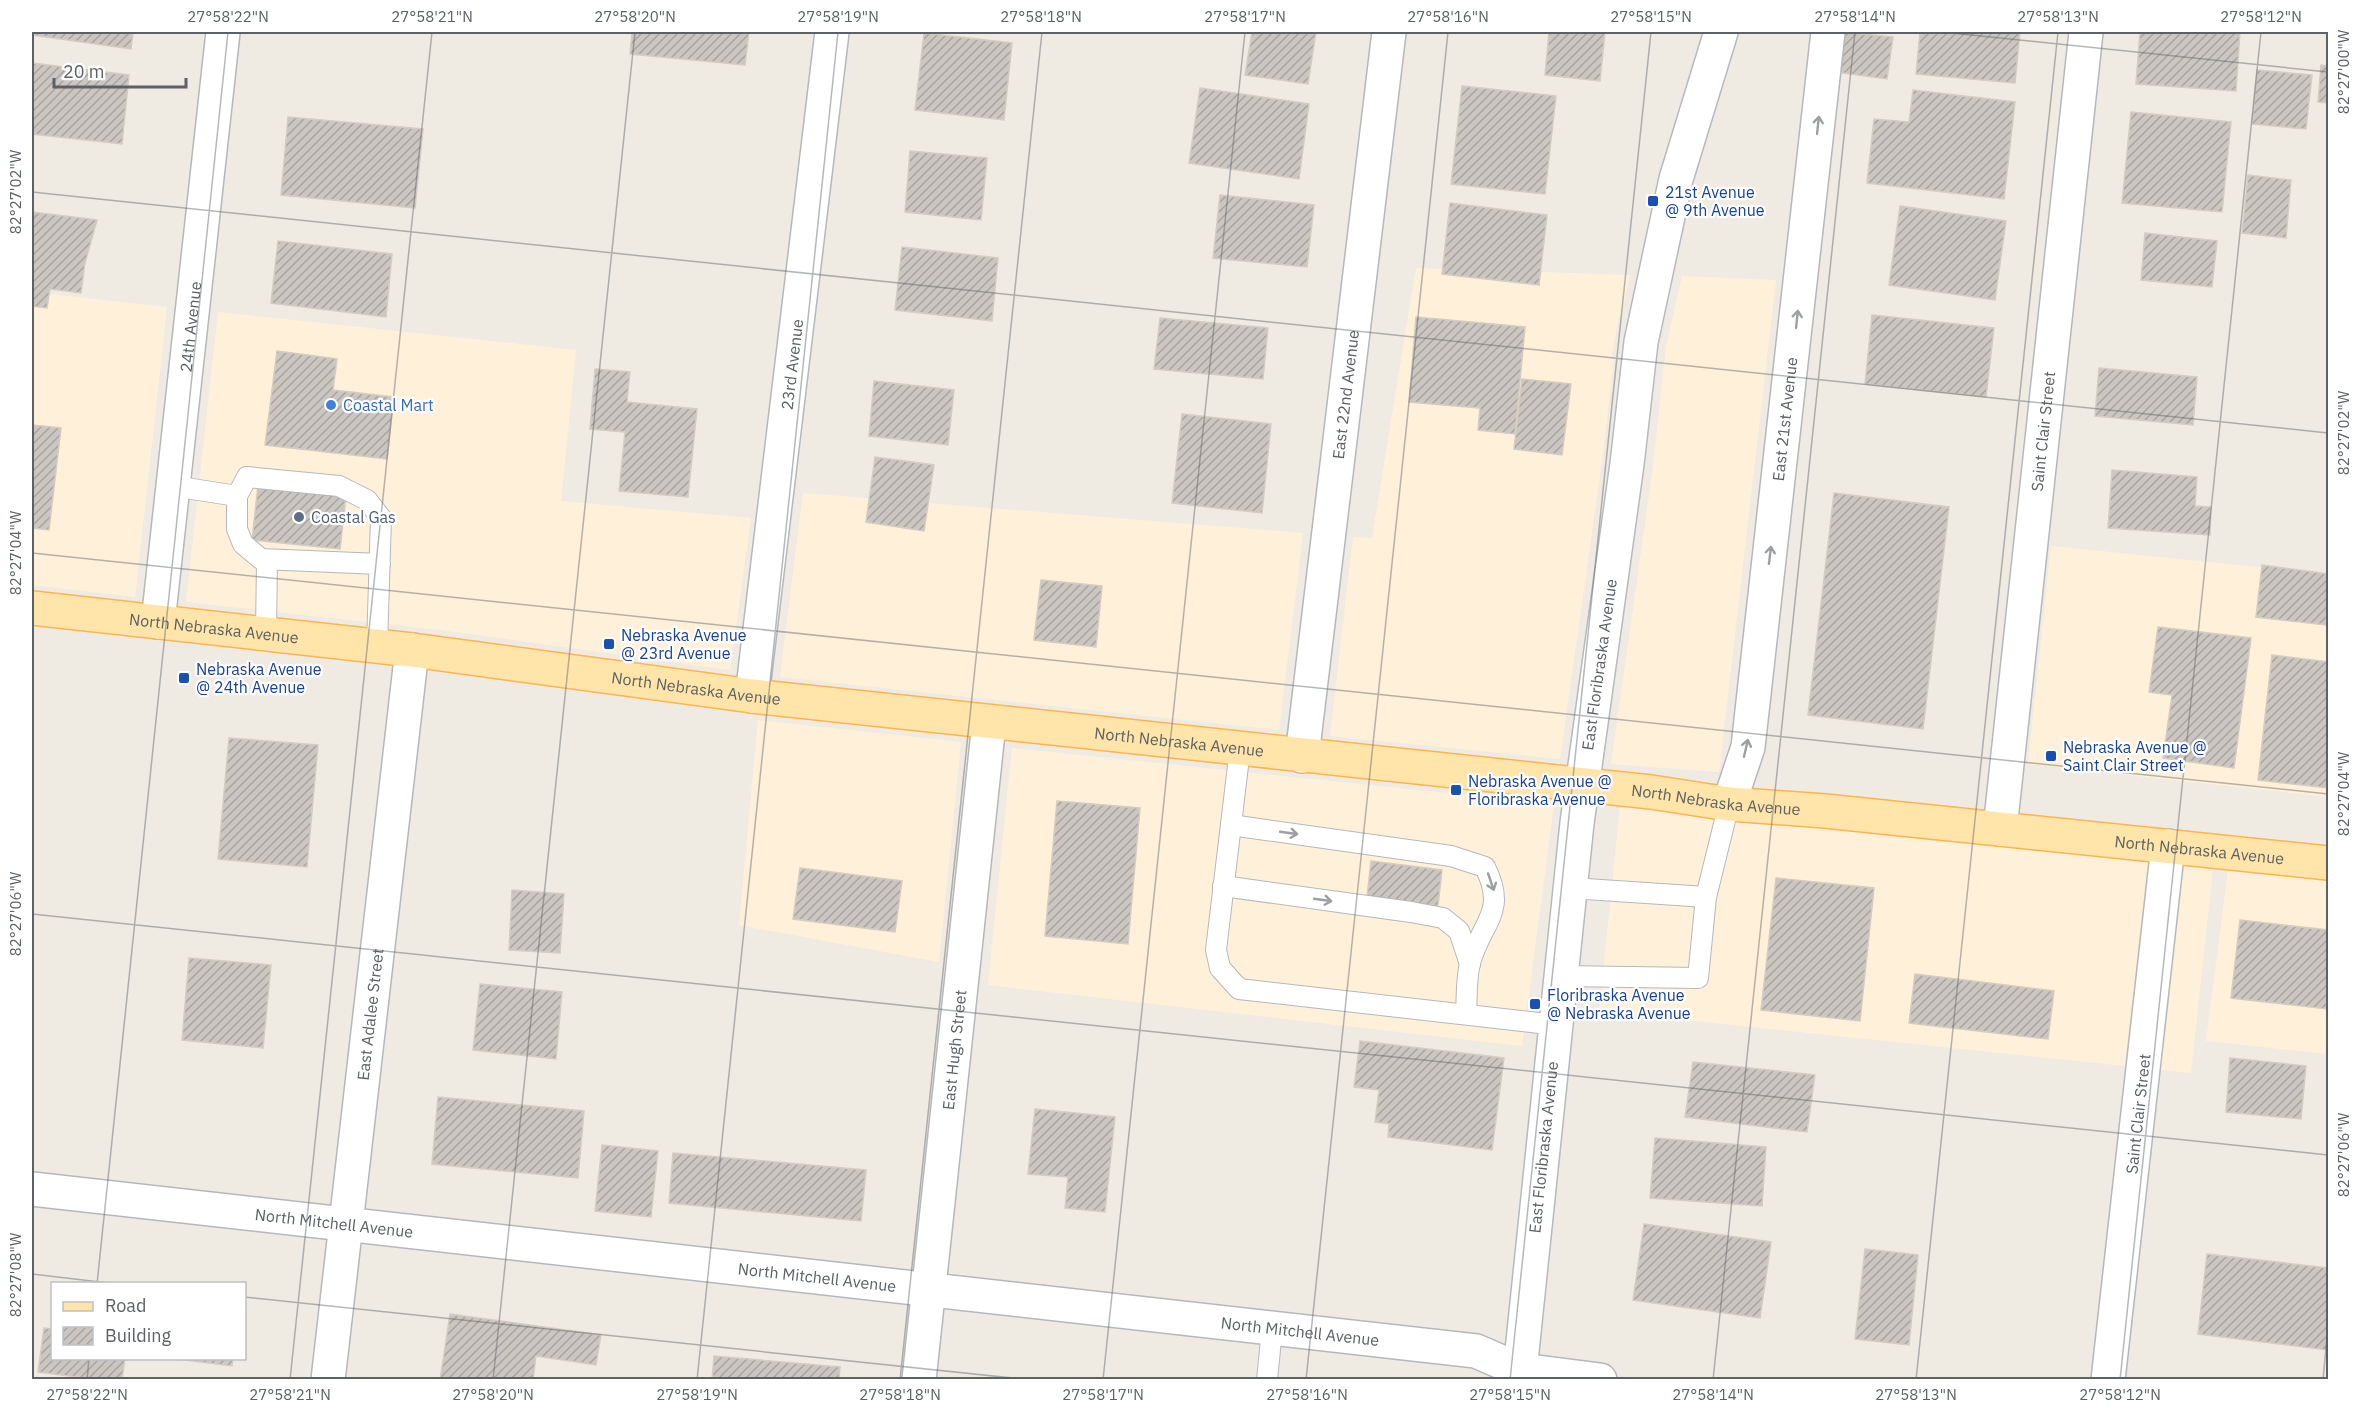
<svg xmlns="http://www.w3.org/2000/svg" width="2360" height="1411" viewBox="0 0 2360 1411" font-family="'IBM Plex Sans',sans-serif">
<defs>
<pattern id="building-hatch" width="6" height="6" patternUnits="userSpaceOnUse" patternTransform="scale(1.5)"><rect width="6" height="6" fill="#cbc6c0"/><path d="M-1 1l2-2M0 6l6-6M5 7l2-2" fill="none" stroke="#a8a4a0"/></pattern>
</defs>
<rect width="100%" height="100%" fill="#efebe3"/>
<!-- commercial -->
<g fill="#fff1d9">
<path d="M1416,268L1630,275L1621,317H1619L1611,359H1614L1602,461L1560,759L1330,736L1353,537L1372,538Z"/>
<path d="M1682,276L1776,280L1719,772L1611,764L1653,467L1666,346Z"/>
<path d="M32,292L167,307L135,597L32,585Z"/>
<path d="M218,312L576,350L561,501L751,518L730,670L441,630L186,602Z"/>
<path d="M803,493L1303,533L1279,730L780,677Z"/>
<path d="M2051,546L2328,574V797L2028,764Z"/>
<path d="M758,720L961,742L939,962L739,925Z"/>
<path d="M1012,748L1554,804L1522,1046L988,985Z"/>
<path d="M1621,796L2214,858L2191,1073L1599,1011Z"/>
<path d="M2230,854L2328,864V1054L2206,1041Z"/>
</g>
<!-- building -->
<g fill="url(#building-hatch)" stroke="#d5ccc1" stroke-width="1.5">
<path d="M32,32H133L131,49L32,35Z"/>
<path d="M632,32H749L745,65L630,54Z"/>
<path d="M1252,32H1316L1308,84L1245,75Z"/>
<path d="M1549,32H1605L1600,81L1545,75Z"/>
<path d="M1841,32L1893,37L1887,79L1836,72Z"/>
<path d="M1920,32H2020L2015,83L1916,74Z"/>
<path d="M2140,32H2240L2236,91L2136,84Z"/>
<path d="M924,33L1012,43L1004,120L915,110Z"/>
<path d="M32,63L129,75L122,144L32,134Z"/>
<path d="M2321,65L2328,66V103L2318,102Z"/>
<path d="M2257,70L2312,75L2306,129L2252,124Z"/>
<path d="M1462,86L1556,96L1545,194L1451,184Z"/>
<path d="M1200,88L1309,104L1299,179L1189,163Z"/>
<path d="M1913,90L2015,102L2004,199L1867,183L1874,119L1909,122Z"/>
<path d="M2131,112L2231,122L2222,212L2122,203Z"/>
<path d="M288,117L423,129L415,208L281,195Z"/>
<path d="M910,151L987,158L981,220L905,212Z"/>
<path d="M2248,175L2291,180L2286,238L2242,233Z"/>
<path d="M1220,195L1314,205L1307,267L1213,258Z"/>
<path d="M1450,203L1547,215L1539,285L1442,274Z"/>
<path d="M1900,206L2006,221L1995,300L1889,285Z"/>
<path d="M32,212L97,220L85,263L81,293L50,289L47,308L32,306Z"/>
<path d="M2145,233L2217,241L2212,287L2141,280Z"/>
<path d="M278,241L392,254L386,317L271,303Z"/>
<path d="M902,247L998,258L992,321L895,310Z"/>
<path d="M1872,315L1994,328L1986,397L1865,384Z"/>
<path d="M1416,317L1525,327L1515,434L1478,430L1480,408L1409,402Z"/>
<path d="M1160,318L1268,328L1263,379L1154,369Z"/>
<path d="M277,351L337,359L333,390L394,397L387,459L265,445Z"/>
<path d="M2099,368L2197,377L2193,425L2095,416Z"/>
<path d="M595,369L630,372L627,402L697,409L688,497L619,491L625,432L590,429Z"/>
<path d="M1522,379L1571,384L1562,455L1514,449Z"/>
<path d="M874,381L954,390L948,445L869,436Z"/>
<path d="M1182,414L1271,424L1262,513L1172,503Z"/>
<path d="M32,425L61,428L49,530L32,528Z"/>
<path d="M875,457L934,465L924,531L866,522Z"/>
<path d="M2112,470L2197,477L2195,506L2211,507L2210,535L2108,528Z"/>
<path d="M258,485L346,495L340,549L252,540Z"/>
<path d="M1834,493L1949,507L1923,729L1808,715Z"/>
<path d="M2262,565L2328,574L2326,625L2256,617Z"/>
<path d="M1041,580L1102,586L1096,647L1034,640Z"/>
<path d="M2158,627L2251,638L2234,768L2163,758L2172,695L2149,692Z"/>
<path d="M2272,655L2328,662V788L2258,780Z"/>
<path d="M229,738L318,745L307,867L218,859Z"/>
<path d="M1057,801L1140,808L1128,944L1045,936Z"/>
<path d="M1371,861L1442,870L1438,906L1367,897Z"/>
<path d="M800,868L902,881L895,932L793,919Z"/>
<path d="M1776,878L1874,888L1860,1021L1761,1010Z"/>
<path d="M512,890L564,894L560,953L509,950Z"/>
<path d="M2240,920L2328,930V1009L2231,998Z"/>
<path d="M189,958L271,965L263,1048L182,1040Z"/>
<path d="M1915,974L2054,991L2048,1039L1909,1023Z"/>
<path d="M480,984L562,992L556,1059L473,1050Z"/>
<path d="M1360,1041L1504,1058L1492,1150L1388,1137L1389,1124L1375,1122L1379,1090L1354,1087Z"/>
<path d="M2230,1058L2306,1066L2301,1119L2226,1112Z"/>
<path d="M1693,1062L1815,1075L1807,1132L1685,1117Z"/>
<path d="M438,1097L584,1111L578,1178L432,1164Z"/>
<path d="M1035,1109L1115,1117L1105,1212L1065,1208L1068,1177L1028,1174Z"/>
<path d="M1655,1138L1766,1147L1762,1206L1650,1198Z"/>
<path d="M602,1145L658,1151L651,1217L595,1211Z"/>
<path d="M673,1153L866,1170L861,1221L669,1203Z"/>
<path d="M1644,1224L1771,1242L1760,1318L1633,1300Z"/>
<path d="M1865,1249L1918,1255L1909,1345L1855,1339Z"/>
<path d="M2207,1254L2328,1268V1350L2198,1334Z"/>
<path d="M450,1314L601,1335L596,1365L536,1356L533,1380H440Z"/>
<path d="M44,1328L52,1329V1358H125L122,1380H100L38,1372Z"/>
<path d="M714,1356L840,1367L839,1380H712Z"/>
<path d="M169,1358H233L232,1366Z"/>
</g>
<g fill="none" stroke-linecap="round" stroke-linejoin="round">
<defs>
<g id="lane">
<path d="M173,486L237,496"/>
<path d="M266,634L267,560"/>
<path d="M377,646L381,518L367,500L339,486L247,477L237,496V529L243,544L261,559L380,564"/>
<path d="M1240,749L1216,950L1220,968L1239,989L1557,1025"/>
<path d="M1231,825L1451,856L1485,867C1508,913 1481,922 1470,963C1466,979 1467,998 1466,1014"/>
<path d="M1223,886L1411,912L1443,918L1459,931L1470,964"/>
<path d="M1571,888L1706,897"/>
<path d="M1562,976L1698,978L1706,897L1729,804"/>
<path d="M1267,1380L1272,1329"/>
</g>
<g id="street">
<path id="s1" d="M158,622L223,32"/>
<path id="s2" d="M752,696L832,32"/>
<path id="s3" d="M1302,756L1389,32"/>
<path id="s4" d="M1729,804L1748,747L1828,32"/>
<path id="s5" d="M2000,829L2086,32"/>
<path id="s6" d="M32,1189L1476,1351L1520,1370L1600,1380"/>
<path id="s7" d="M328,1380L412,650"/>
<path id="s8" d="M919,1380L989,723"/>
<path id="s9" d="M2108,1380L2168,846"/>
</g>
<g id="secondary">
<path id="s10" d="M1519,1380L1577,823L1627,464L1641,342L1676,179L1721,32"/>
</g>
<g id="primary">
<path id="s11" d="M32,608L412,650L752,696L1651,792L1729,804L1825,811L2328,863"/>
</g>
</defs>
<!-- lane casing -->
<use href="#lane" stroke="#b4b8bc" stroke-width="22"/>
<!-- street casing -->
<use href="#street" stroke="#b4b8bc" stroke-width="36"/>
<!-- secondary casing -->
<use href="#secondary" stroke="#b5babf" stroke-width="36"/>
<!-- primary casing -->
<use href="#primary" stroke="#ffb44d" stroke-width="36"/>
<!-- lane -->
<use href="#lane" stroke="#fff" stroke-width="20"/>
<!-- street -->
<use href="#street" stroke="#fff" stroke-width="33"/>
<!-- secondary -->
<use href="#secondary" stroke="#fff" stroke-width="33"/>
<!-- primary -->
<use href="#primary" stroke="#ffe5a9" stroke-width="33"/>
</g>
<!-- one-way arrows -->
<defs><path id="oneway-shaft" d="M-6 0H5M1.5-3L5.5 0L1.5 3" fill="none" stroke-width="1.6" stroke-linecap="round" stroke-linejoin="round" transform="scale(1.5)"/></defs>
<g stroke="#9da0a3">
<use href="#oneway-shaft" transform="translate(1818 125) rotate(-84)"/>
<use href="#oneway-shaft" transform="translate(1797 319) rotate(-84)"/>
<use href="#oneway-shaft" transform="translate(1770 555) rotate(-83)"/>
<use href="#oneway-shaft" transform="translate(1746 748) rotate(-77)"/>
<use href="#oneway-shaft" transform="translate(1289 833) rotate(8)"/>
<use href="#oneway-shaft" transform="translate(1491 882) rotate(71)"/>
<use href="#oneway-shaft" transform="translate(1323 900) rotate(8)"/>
</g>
<!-- ticks -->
<path fill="none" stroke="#5b6165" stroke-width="1.5" stroke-opacity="0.45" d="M1942,32L2328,72M32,192L2328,433M32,553L2328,794M32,914L2328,1155M32,1274L117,1284M97,1284L228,32M244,1297L1031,1380M87,1380L89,1358M290,1380L432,32M493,1380L635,32M697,1380L838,32M900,1380L1042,32M1103,1380L1245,32M1306,1380L1448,32M1510,1380L1651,32M1713,1380L1855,32M1916,1380L2058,32M2120,1380L2261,32M2323,1380L2328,1326"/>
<!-- markers -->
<g fill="#1a4fb4" stroke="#fff" stroke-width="2">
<rect x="1647" y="195" width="12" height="12" rx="3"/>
<rect x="603" y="638" width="12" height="12" rx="3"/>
<rect x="178" y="672" width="12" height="12" rx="3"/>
<rect x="2045" y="750" width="12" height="12" rx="3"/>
<rect x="1450" y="784" width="12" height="12" rx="3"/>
<rect x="1529" y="998" width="12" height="12" rx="3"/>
</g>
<circle fill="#3f7fe0" stroke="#fff" stroke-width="2" cx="331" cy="405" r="6"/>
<circle fill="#5c6f8a" stroke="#fff" stroke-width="2" cx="299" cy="517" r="6"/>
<g text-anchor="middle" stroke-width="4.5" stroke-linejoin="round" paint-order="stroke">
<!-- transit labels -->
<g font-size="16" fill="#164399" stroke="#fff" text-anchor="start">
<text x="1665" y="198">21st Avenue<tspan x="1665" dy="18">@ 9th Avenue</tspan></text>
<text x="621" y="641">Nebraska Avenue<tspan x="621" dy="18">@ 23rd Avenue</tspan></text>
<text x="196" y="675">Nebraska Avenue<tspan x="196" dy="18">@ 24th Avenue</tspan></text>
<text x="2063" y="753">Nebraska Avenue @<tspan x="2063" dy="18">Saint Clair Street</tspan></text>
<text x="1468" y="787">Nebraska Avenue @<tspan x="1468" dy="18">Floribraska Avenue</tspan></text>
<text x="1547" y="1001">Floribraska Avenue<tspan x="1547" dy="18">@ Nebraska Avenue</tspan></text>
</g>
<!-- street labels -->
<g font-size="16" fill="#5b6165" stroke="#fff">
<text dy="6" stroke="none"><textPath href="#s1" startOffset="297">24th Avenue</textPath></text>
<text dy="6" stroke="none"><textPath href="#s2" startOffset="334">23rd Avenue</textPath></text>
<text dy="6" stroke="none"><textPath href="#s3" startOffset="364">East 22nd Avenue</textPath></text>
<text dy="6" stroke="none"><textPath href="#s4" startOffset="390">East 21st Avenue</textPath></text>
<text dy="6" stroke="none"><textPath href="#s5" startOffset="400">Saint Clair Street</textPath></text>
<text dy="6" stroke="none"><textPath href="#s11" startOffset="183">North Nebraska Avenue</textPath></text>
<text dy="6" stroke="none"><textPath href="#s10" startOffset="720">East Floribraska Avenue</textPath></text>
<text dy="6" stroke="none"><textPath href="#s11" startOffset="669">North Nebraska Avenue</textPath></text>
<text dy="6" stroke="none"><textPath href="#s11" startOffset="1155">North Nebraska Avenue</textPath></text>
<text dy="6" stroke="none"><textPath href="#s11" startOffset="1695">North Nebraska Avenue</textPath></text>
<text dy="6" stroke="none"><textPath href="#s11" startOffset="2181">North Nebraska Avenue</textPath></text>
<text dy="6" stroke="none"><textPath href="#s7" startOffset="368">East Adalee Street</textPath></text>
<text dy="6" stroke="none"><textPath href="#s8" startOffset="332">East Hugh Street</textPath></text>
<text dy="6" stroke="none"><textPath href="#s9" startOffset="268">Saint Clair Street</textPath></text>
<text dy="6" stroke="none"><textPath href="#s10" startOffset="234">East Floribraska Avenue</textPath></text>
<text dy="6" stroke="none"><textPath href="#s6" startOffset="304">North Mitchell Avenue</textPath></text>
<text dy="6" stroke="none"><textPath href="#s6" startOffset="790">North Mitchell Avenue</textPath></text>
<text dy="6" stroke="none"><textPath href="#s6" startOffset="1276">North Mitchell Avenue</textPath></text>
</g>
<!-- shop labels -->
<g font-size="16" fill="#366cbe" stroke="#fff" text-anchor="start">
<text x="343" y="411">Coastal Mart</text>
</g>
<!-- service labels -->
<g font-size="16" fill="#4e5e75" stroke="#fff" text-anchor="start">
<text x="311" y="523">Coastal Gas</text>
</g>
</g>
<!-- border -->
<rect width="2360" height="1411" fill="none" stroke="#ffffff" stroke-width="66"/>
<!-- legend -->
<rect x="51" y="1282" width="195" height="78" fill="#ffffff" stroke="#bdc0c1" stroke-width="1.5"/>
<rect x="63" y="1302" width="30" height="9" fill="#ffe5a9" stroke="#bdc0c1" stroke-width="1.5"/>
<text x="105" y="1312" font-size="18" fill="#5b6165">Road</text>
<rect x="63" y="1327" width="30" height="18" fill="url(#building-hatch)" stroke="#bdc0c1" stroke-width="1.5"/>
<text x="105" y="1342" font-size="18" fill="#5b6165">Building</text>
<!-- scale -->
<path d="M54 78v9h132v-9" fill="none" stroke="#5b6165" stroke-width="3"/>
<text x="63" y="78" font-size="18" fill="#5b6165" stroke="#ffffff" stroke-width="4.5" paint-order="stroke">20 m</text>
<rect x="33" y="33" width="2294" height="1345" fill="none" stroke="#5b6165" stroke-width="2"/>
<g font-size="15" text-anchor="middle" fill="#5b6165">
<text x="228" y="22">27°58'22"N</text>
<text x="432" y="22">27°58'21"N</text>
<text x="635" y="22">27°58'20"N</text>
<text x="838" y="22">27°58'19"N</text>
<text x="1041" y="22">27°58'18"N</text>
<text x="1245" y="22">27°58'17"N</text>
<text x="1448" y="22">27°58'16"N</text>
<text x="1651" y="22">27°58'15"N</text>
<text x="1855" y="22">27°58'14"N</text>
<text x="2058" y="22">27°58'13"N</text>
<text x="2261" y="22">27°58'12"N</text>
<text transform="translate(2344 72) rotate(-90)" y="5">82°27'00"W</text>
<text transform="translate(16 192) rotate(-90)" y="5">82°27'02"W</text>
<text transform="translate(2344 433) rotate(-90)" y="5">82°27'02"W</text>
<text transform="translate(16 553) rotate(-90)" y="5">82°27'04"W</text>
<text transform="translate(2344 794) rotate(-90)" y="5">82°27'04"W</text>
<text transform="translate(16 914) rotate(-90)" y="5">82°27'06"W</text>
<text transform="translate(2344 1155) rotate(-90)" y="5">82°27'06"W</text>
<text transform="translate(16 1275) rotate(-90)" y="5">82°27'08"W</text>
<text x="87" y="1400">27°58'22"N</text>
<text x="290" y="1400">27°58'21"N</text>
<text x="493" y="1400">27°58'20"N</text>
<text x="697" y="1400">27°58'19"N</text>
<text x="900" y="1400">27°58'18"N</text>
<text x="1103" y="1400">27°58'17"N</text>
<text x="1307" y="1400">27°58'16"N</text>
<text x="1510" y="1400">27°58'15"N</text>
<text x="1713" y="1400">27°58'14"N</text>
<text x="1916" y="1400">27°58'13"N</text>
<text x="2120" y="1400">27°58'12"N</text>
</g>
</svg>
